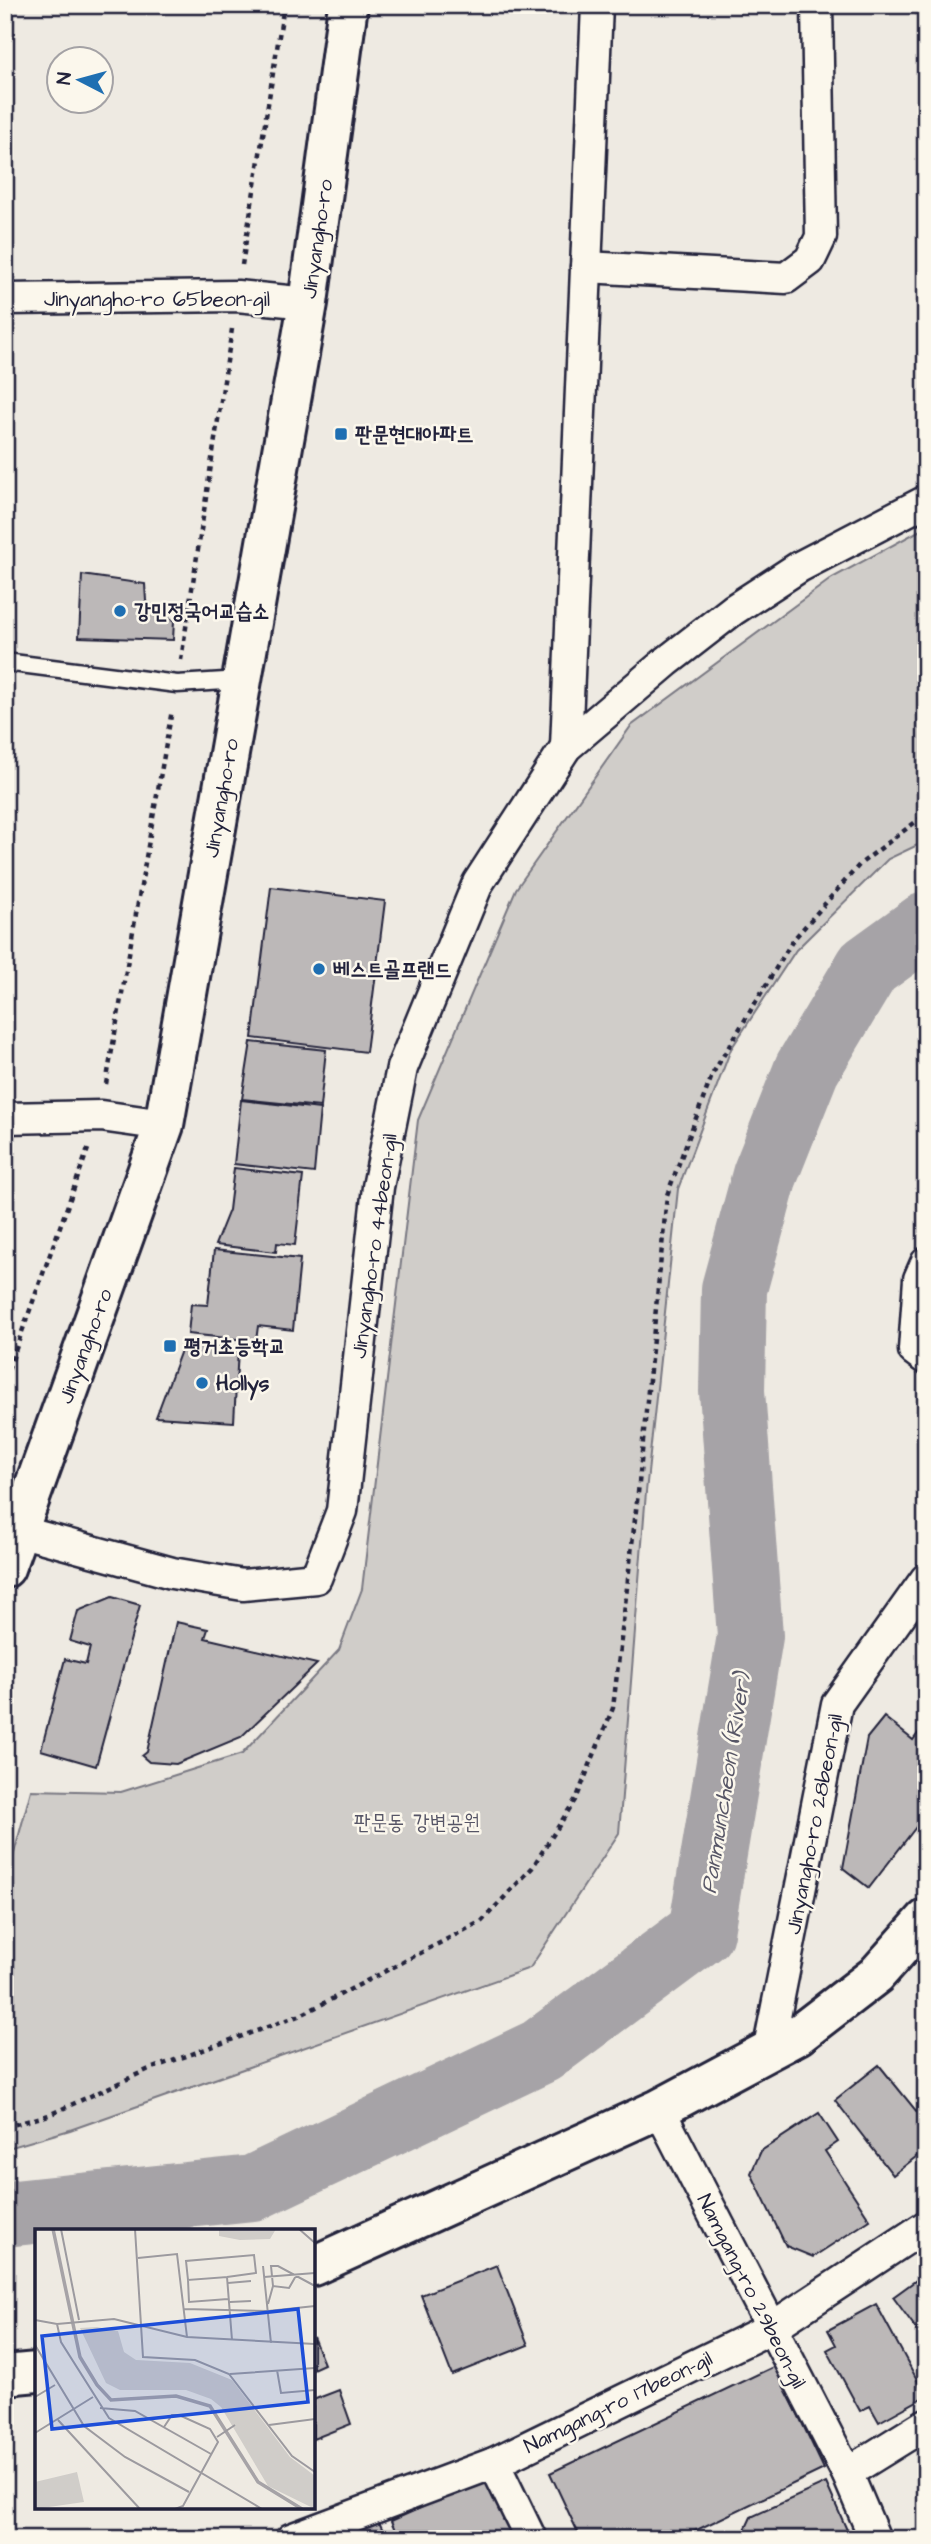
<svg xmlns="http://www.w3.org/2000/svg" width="931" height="2544" viewBox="0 0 931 2544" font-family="'Architects Daughter','Poor Story',sans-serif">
<rect width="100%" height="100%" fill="#eeeae2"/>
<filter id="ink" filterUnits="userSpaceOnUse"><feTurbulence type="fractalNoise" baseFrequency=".0143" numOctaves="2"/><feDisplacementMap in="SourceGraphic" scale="14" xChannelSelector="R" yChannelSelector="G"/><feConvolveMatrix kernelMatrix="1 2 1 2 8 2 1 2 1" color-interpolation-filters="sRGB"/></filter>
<g filter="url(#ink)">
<!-- green -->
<path fill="#d0cdc9" stroke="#797882" stroke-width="2" d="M926,527V841L888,859L796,950L731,1049L678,1189L646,1492L619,1833L530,1968L70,2130L5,2149V1887L31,1790L121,1792L242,1754L339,1650L362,1589L418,1120L516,889L631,726L832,578Z"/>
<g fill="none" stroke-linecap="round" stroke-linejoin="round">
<!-- river -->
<path stroke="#a6a3a7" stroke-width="66" d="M5,2214L253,2188L541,2051L701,1932L750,1636L732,1391L734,1289L765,1175L807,1069L868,967L926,925"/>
</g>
<!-- building -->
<g fill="#bcb8b8" stroke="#22223b" stroke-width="2">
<path d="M82,575L145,584L146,601L174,621L173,640L79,637Z"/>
<path d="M271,887L385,901L366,1052L252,1038Z"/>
<path d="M251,1042L326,1050L320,1107L242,1099Z"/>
<path d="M241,1100L320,1109L314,1173L234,1164Z"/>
<path d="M234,1168L303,1176L295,1245L277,1243L276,1252L215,1245L229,1210Z"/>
<path d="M214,1250L300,1259L293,1330L258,1326L256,1341L188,1334L191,1304L208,1305Z"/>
<path d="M183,1345L238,1349L234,1422L156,1417Z"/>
<path d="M112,1597L140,1605L96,1766L41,1750L65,1659L86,1664L90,1647L70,1641L78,1611Z"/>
<path d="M176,1622L208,1629L205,1638L317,1664L241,1737L176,1764L149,1762L142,1756L147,1752Z"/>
<path d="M884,1717L913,1740L926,1723V1814L869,1888L843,1868L867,1738Z"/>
<path d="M879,2065L926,2123V2149L893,2175L835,2100Z"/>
<path d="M819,2113L838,2142L825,2151L870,2220L813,2257L786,2246L751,2173L761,2151Z"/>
<path d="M497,2265L528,2345L452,2375L421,2295Z"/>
<path d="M926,2273V2342L893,2297Z"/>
<path d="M876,2304L926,2396L879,2422L870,2406L860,2411L827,2350L836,2345L828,2330Z"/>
<path d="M313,2337L324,2364L313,2369Z"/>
<path d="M775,2366L824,2469L678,2539H581L550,2473Z"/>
<path d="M339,2390L351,2424L313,2439V2400Z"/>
<path d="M492,2476L520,2539H399L391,2521Z"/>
<path d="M826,2483L851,2539H749L745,2530L751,2517Z"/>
<path d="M378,2520L387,2539H341Z"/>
</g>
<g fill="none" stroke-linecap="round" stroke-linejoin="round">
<defs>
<path id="service" d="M5,662L177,684L241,680"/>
<g id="minor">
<path d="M586,267L786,278L810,260L821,237L817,5"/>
<path d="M5,299L237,296L308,303"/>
<path d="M566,747L597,5"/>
<path d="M5,1118L101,1116L164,1125"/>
<path d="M926,1263L919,1279L914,1350L926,1359"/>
<path d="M19,1531L172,1573L243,1585L316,1578L342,1511L378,1187L402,1068L478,883L566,747L666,662L733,610L799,567L926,501"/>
<path d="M768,2052L837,1704L926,1579"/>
<path d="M659,2109L847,2473L875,2539"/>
<path d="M494,2463L531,2539"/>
<path d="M847,2473L926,2424"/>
<path d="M291,2539L494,2463L771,2328L926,2226"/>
</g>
<g id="tertiary">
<path d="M5,1568L164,1125L308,303L348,5"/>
<path d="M313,2266L659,2109L798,2035L876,1975L926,1919"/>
<path d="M5,2375L37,2372"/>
</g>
</defs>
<!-- service casing -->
<use href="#service" stroke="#22223b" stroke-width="21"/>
<!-- minor casing -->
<use href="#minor" stroke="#22223b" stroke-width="35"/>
<!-- tertiary casing -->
<use href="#tertiary" stroke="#22223b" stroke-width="44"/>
<!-- path -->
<g stroke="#22223b" stroke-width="4.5" stroke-dasharray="5 5" stroke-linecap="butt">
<path d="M242,265L284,5"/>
<path d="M181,660L232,329"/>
<path d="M106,1084L172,710"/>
<path d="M5,1379L88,1149"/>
<path d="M5,2127L49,2115L147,2070L301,2015L482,1921L532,1868L577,1797L613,1708L638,1493L667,1195L713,1073L793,940L860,864L926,814"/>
</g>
<!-- service -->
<use href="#service" stroke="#fbf7ec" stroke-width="16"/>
<!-- minor -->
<use href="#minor" stroke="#fbf7ec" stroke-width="30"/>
<!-- tertiary -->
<use href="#tertiary" stroke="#fbf7ec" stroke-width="38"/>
</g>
</g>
<!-- markers -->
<g fill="#1f6fb2" stroke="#fbf7ec" stroke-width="2.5">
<rect x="334" y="427" width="14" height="14" rx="3.5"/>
<circle cx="120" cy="611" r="7"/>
<circle cx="319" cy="969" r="7"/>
<rect x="163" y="1339" width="14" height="14" rx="3.5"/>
<circle cx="202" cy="1383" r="7"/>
</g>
<g text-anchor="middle" stroke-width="5" stroke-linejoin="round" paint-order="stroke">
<!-- street labels -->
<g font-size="21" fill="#22223b" stroke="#fbf7ec">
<text transform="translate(317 239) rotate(-82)" y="7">Jinyangho-ro</text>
<text x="157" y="306">Jinyangho-ro 65beon-gil</text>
<text transform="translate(221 798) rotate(-80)" y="7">Jinyangho-ro</text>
<text transform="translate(374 1246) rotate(-82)" y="7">Jinyangho-ro 44beon-gil</text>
<text transform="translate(85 1346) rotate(-70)" y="7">Jinyangho-ro</text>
<text transform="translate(814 1824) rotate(-79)" y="7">Jinyangho-ro 28beon-gil</text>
<text transform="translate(752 2291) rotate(63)" y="7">Namgang-ro 29beon-gil</text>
<text transform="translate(618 2402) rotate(-26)" y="7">Namgang-ro 17beon-gil</text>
</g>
<!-- poi labels -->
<g font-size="21" font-weight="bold" fill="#22223b" stroke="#fbf7ec" text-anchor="start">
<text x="355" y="441">판문현대아파트</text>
<text x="134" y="618">강민정국어교습소</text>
<text x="333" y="976">베스트골프랜드</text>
<text x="184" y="1353">평거초등학교</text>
<text x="216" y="1390">Hollys</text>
</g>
<!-- park labels -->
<g font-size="21" fill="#565566" stroke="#fbf7ec">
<text x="417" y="1829">판문동 강변공원</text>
</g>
<!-- water labels -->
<g font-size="23" font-style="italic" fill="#575666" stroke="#fbf7ec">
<text transform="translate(725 1783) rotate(-81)" y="8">Panmuncheon (River)</text>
</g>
</g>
<!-- overview -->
<g transform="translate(35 2229)">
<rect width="280" height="280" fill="#eeeae2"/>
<path d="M184,0H241L235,10L205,11L184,7ZM62,98L83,102L89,123L101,131L155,134L197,151L255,228L280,247V280L233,257L186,178L176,170L151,161H85L71,154L45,99ZM42,243L49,273L0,280V253Z" fill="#d0cdc9"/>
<path fill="none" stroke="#a6a3a7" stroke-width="3.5" d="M18,0L45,128L62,156L76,171L141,167L175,177L223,253L267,280"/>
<path fill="none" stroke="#9c9a9f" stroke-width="2" d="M26,0L44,91M100,0L108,128L160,131L194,145L257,227L280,243M264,0L280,14M103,29L142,25L152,108M228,37L236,114M192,48L221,44L219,26L151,32L153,51L192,48L197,111M229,48L280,44M153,51L154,73L193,70M193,54L216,52M238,57L236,37H243L280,57M195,73L216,72M233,75L238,57L254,59L262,45M149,80L233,82L280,77M0,91L22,95L79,90L152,108L280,115M22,95L26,113L74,189L227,280M0,116L49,197L90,228L154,263M242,141L246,164L280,161M195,145L280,139M0,168L20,156M65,179L100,182L176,225M23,191L105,280M234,196L280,190M129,198L137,186H144L175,200L183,213L148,277L140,280M0,204L58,168M182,208L200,196"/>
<path fill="#1d4ed8" fill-opacity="0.15" stroke="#1d4ed8" stroke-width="3.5" d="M263,80L273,173L17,200L7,107Z"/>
<rect width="280" height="280" fill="none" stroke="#22223b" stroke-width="3.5"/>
</g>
<!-- margin -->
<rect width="931" height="2544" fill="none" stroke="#fbf7ec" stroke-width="28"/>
<rect x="14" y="14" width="903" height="2516" fill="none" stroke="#22223b" stroke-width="2.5" filter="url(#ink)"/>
<!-- north arrow -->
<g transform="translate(80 80) rotate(276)"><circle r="33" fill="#fbf7ec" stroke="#a4a2a5" stroke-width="2"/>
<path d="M0-5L12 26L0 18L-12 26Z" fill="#1f6fb2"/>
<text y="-10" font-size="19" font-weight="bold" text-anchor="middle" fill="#22223b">N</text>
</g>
</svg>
